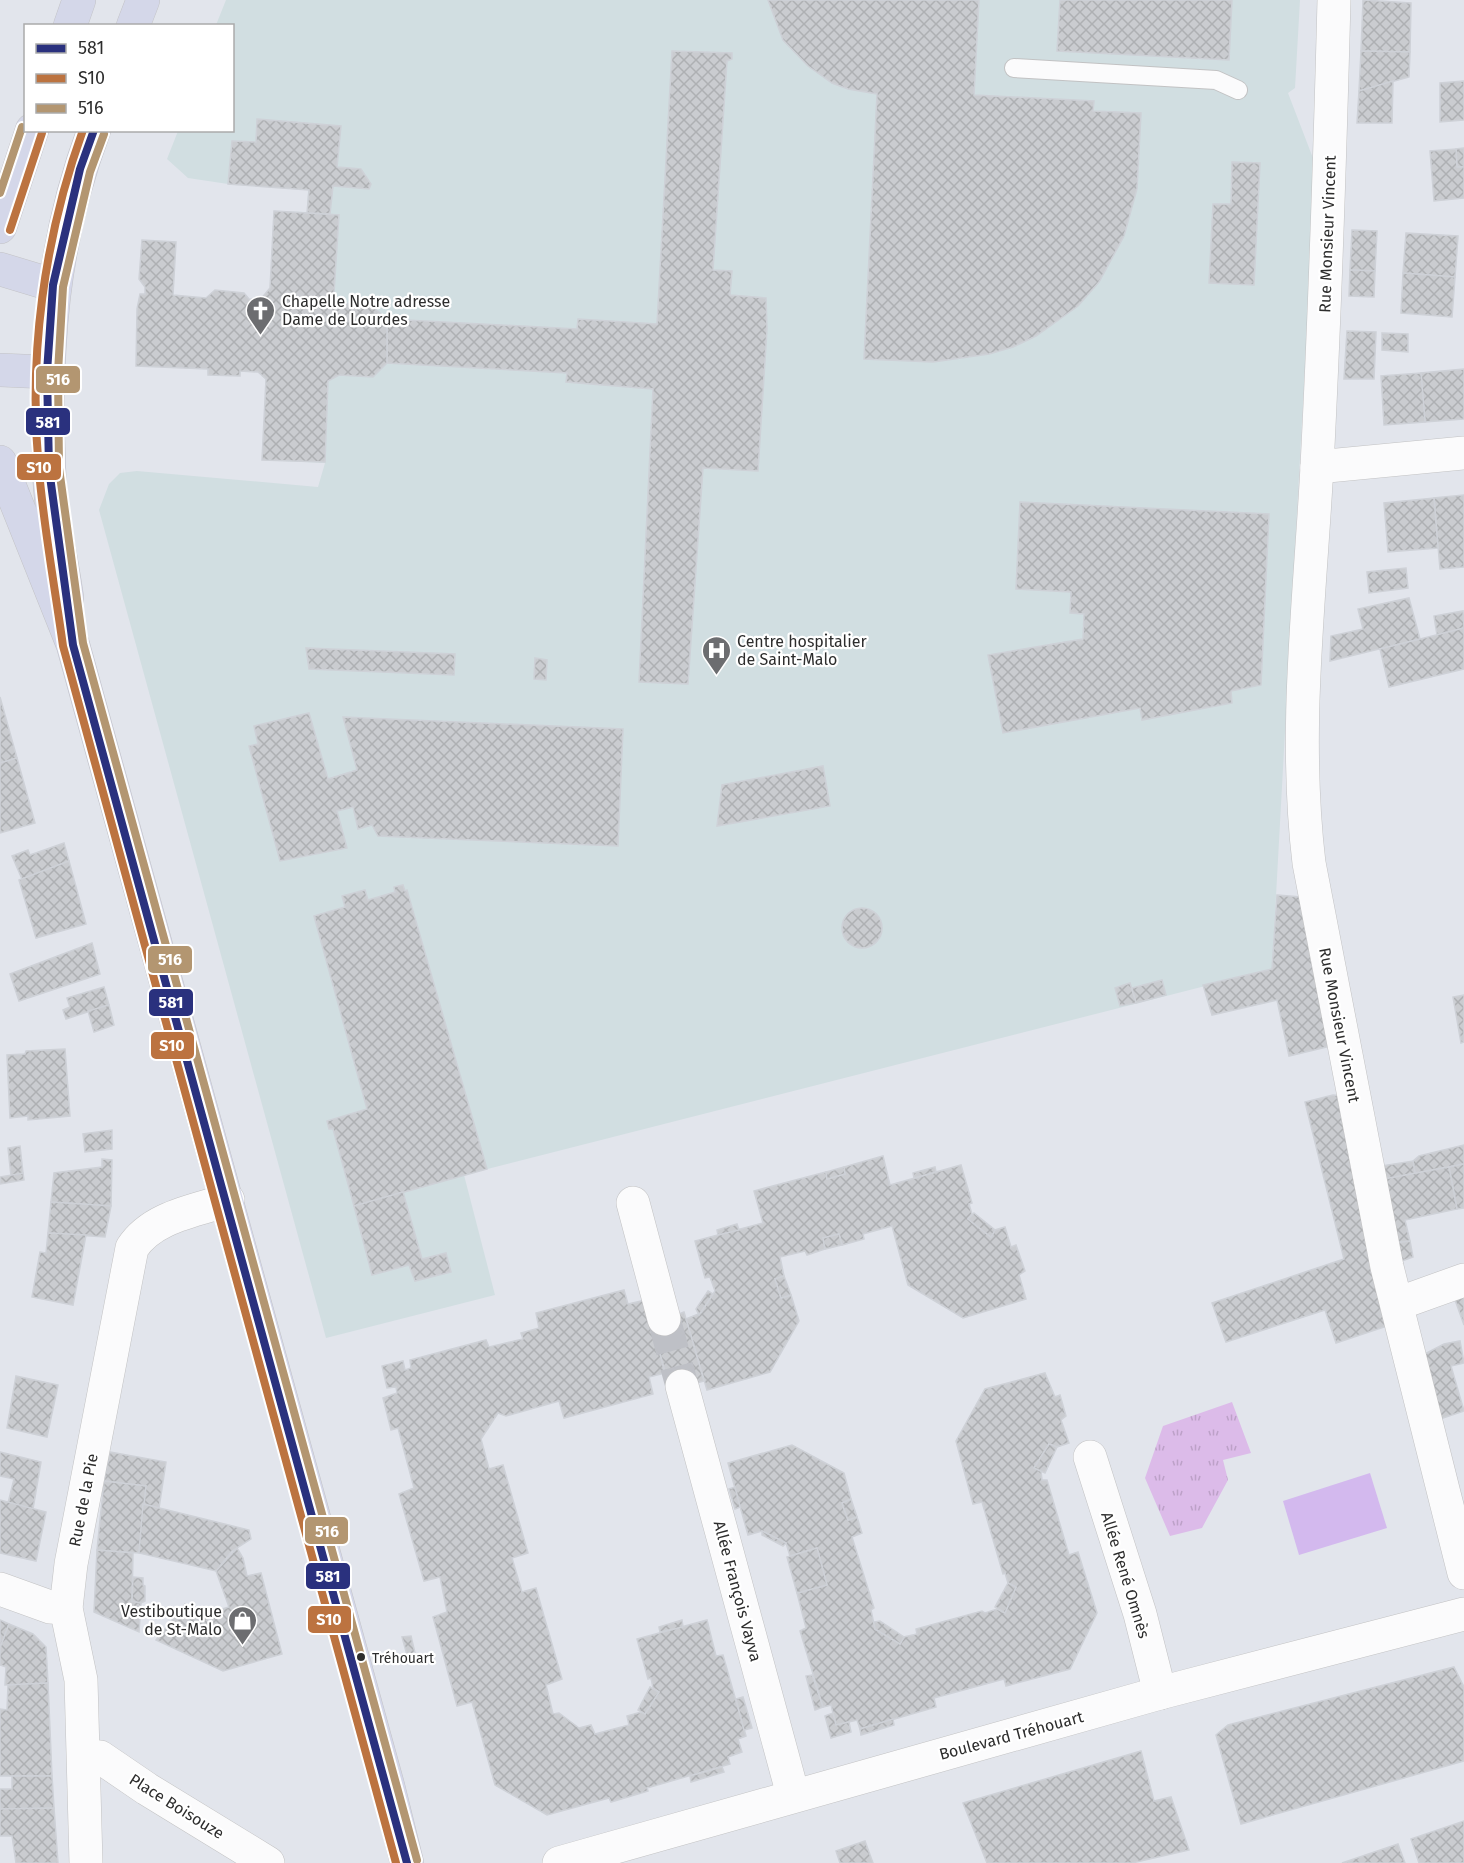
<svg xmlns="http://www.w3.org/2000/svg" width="1464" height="1863" viewBox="0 0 1464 1863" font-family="'Fira Sans',sans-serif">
<defs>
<pattern id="park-tufts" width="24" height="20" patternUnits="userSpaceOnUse" patternTransform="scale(1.5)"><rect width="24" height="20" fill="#dcbbe9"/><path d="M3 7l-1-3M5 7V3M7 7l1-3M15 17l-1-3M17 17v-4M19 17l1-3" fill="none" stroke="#bda1c8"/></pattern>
<pattern id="building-cross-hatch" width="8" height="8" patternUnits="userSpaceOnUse" patternTransform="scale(1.5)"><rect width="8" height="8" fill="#caccd0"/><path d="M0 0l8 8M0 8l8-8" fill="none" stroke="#aeb0b3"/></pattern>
</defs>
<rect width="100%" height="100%" fill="#e2e5ec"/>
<!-- medical -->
<path fill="#d1dee1" d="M226,0H1300L1295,88L1288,93L1316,166L1272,969L464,1175L495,1295L326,1338L99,510L109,484L120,473L137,471L318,487L325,463L262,460L266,380L258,372L241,371L240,376L208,375L207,369L136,366L137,309L140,294H145V287L139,279L142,240L176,242L173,295L206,298L215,290L244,293L249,299L260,300L270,288L274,211L307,212L308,190L228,184L188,178L167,159L178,131L232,130V26L216,25Z"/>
<!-- park -->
<path fill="url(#park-tufts)" d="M1232,1402L1251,1453L1223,1460L1228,1480L1202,1528L1170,1536L1145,1478L1163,1426Z"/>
<!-- pitch -->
<path fill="#d3b9ee" d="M1370,1473L1387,1528L1299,1555L1283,1501Z"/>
<!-- building -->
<g fill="url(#building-cross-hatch)" stroke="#ced1d7" stroke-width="1.5">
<path d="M768,0H979L974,95L1094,101L1093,111L1141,113L1137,189L1124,236L1099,282L1078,306L1036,336L1013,347L989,354L933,362L864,359L877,94L848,89L832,83L808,66L783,40Z"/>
<path d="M1060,0H1232L1229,60L1057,51Z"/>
<path d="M1363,0L1411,3L1410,52L1361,51Z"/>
<path d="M672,51L732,53V59L727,61L713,270L732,271L730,295L766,298L767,329L758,471L703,468L688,684L639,682L653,389L566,382L567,373L387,363V319L577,329L578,319L657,324Z"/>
<path d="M1361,51L1410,52L1409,77L1359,91Z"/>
<path d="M1393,81L1392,123H1357L1359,91Z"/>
<path d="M1464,81V120L1440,122V83Z"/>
<path d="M257,119L341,126L337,167L361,169L371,184L369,189L333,186L330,214L307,213L309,190L228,184L232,141L256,142Z"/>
<path d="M1464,148V167H1457L1456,149Z"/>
<path d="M1456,149L1457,167H1464V198L1434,201L1430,151Z"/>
<path d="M1232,162L1260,163L1254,285L1209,283L1213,204H1231Z"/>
<path d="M274,211L339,215L334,293L338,303L372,306L387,319V363L373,377L339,375L328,381L325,462L262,460L266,379L258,372L240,371V376L208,375V369L136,366L137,309L140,294H145V287L139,279L142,240L176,242L173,295L206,298L215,290L244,293L249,299L260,300L270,288Z"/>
<path d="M1352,230L1377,231L1375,271L1350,270Z"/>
<path d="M1406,233L1458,236L1455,277L1403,273Z"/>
<path d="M1350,270L1375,271L1374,297L1349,296Z"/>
<path d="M1403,273L1455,277L1452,317L1401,313Z"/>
<path d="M1347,331L1376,332L1374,379H1344Z"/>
<path d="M1382,333L1408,334V352L1382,350Z"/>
<path d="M1464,369V419L1425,422L1421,373Z"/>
<path d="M1421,373L1425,422L1384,425L1381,376Z"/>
<path d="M1464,495V567L1440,569L1434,498Z"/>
<path d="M1434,498L1438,548L1388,552L1384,503Z"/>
<path d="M1020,502L1269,514L1261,685L1231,691L1232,703L1142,720L1140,708L1003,733L988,655L1083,639L1084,614L1070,613L1071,592L1016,589Z"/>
<path d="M1406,568L1408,588L1369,593L1367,572Z"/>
<path d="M1409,598L1420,639L1330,661L1331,636L1363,629L1358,609Z"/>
<path d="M1463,611L1464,628L1437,635L1434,616Z"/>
<path d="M1464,628V669L1389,687L1380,649Z"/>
<path d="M306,648L455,654L454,675L309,669Z"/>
<path d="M535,658L547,660L546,680L534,679Z"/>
<path d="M0,697L17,758L0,763Z"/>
<path d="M309,713L328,779L357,770L343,717L623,729L618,846L378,836L372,825L358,829L353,807L337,811L347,848L280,861L249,746L258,744L254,726Z"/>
<path d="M17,758L35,823L0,833V763Z"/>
<path d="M823,766L830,806L717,826L722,785Z"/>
<path d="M64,843L69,861L22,879L12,856L28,850L30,855Z"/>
<path d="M69,861L86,924L36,938L19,880Z"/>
<path d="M403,885L405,891L407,890L487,1169L354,1206L333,1129H329L327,1121L367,1109L314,916L345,907L342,896L365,890L368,900L395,892L394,887Z"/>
<path d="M1277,895L1301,897L1331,1046L1289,1056L1277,1000L1212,1015L1203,985L1272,969Z"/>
<circle cx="862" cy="928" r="20"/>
<path d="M92,943L100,974L19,1001L10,974Z"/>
<path d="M1162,980L1166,995L1136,1003L1132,988Z"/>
<path d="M1130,983L1136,1003L1120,1006L1115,988Z"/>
<path d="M104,987L109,1005L66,1019L63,1010L70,1007L67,998Z"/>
<path d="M1464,995V1042L1461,1043L1453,997Z"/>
<path d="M109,1005L114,1025L94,1032L88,1011Z"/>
<path d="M65,1049L70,1116L28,1120V1116L10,1118L7,1055L25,1054L26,1051Z"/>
<path d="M1333,1095L1341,1096L1390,1325L1336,1343L1325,1310L1226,1342L1212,1303L1344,1259L1305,1102Z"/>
<path d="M112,1130V1149L85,1152L83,1134Z"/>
<path d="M1464,1145V1164L1415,1173L1413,1161L1419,1156Z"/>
<path d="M20,1146L23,1173L11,1176L8,1148Z"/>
<path d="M883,1156L890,1185L961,1165L972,1203L969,1204L972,1214L968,1219L991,1237L995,1230L1005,1227L1011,1247L1016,1245L1025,1271L1019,1275L1026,1299L963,1318L908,1285L892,1226L863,1234L864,1239L842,1245L839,1234L823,1238L825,1249L807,1255L805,1251L780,1257L784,1276L775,1279L781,1298L791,1295L799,1321L770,1372L707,1390L686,1319L701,1313L715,1291L710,1277L705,1278L695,1241L763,1223L754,1191L826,1172L827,1179L845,1174L844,1167Z"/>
<path d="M102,1159L112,1160L111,1206L51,1202L54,1173L102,1167Z"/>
<path d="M1413,1161L1415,1173L1384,1179L1381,1166Z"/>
<path d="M1464,1164V1208L1457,1209L1449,1167Z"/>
<path d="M844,1167L845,1174L827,1179L826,1172Z"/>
<path d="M935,1167L936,1172L914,1178L913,1173Z"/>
<path d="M1449,1167L1457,1209L1405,1220L1410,1241L1395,1243L1384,1179Z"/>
<path d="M23,1173L24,1180L0,1184V1177Z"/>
<path d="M403,1192L422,1259L446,1253L451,1272L415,1281L409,1265L372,1275L354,1206Z"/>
<path d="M51,1202L111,1206L105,1237L48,1233Z"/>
<path d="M974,1213L995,1230L991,1237L968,1219Z"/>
<path d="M737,1224L739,1230L718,1235L717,1230Z"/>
<path d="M48,1233L86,1235L73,1305L32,1297L40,1252L46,1253Z"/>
<path d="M839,1234L842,1245L825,1249L823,1238Z"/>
<path d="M1410,1241L1413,1257L1399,1262L1395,1243Z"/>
<path d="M784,1276L791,1295L781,1298L775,1279Z"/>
<path d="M624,1290L628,1304L646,1300L665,1373L649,1377L653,1394L564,1418L559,1401L506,1416L498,1413L481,1439L489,1469L503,1465L528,1553L512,1558L522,1592L536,1588L562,1679L546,1685L553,1714L559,1713L579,1728L591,1725L595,1734L629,1725L627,1716L641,1712L645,1714L659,1692L653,1688L651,1678L648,1679L637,1639L707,1620L716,1656L723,1655L746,1736L738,1739L742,1752L728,1757L730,1764L647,1788L648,1791L611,1802L609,1798L547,1815L495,1785L472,1702L457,1706L433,1617L447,1612L440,1577L424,1581L399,1494L414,1488L398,1428L391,1430L383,1398L397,1393L396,1387L387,1388L382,1366L403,1361L405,1370L411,1368L410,1360L486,1340L489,1347L523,1339L521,1333L539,1328L536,1313Z"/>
<path d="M708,1291L713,1294L699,1315L696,1309Z"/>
<path d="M1464,1296V1325L1455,1300Z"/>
<path d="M684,1312L704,1381L670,1390L652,1324Z"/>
<path d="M1460,1341L1464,1363L1451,1366L1464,1411L1437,1420L1421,1356L1444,1344Z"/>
<path d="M1045,1373L1055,1397L1060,1395L1066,1416L1061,1420L1069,1443L1057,1447L1049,1444L1034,1468L1041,1471L1042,1480H1047L1069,1555L1078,1552L1097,1613L1070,1669L1006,1686L1004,1679L934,1698L936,1707L860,1729L857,1720L836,1725L831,1705L823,1707L800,1631L806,1628L797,1593L827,1585L817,1548L790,1556L786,1543L762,1531L748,1535L728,1463L792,1445L844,1473L851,1499L842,1503L848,1520L857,1517L862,1533L852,1537L874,1608L871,1610L875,1629L900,1644L904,1637L917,1634L916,1629L982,1611L985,1613L997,1609L1005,1613L1016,1587L1008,1583L1005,1573L1003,1574L982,1502L973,1504L956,1441L985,1389Z"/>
<path d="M16,1376L58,1385L47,1437L7,1428Z"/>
<path d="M1049,1444L1057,1447L1045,1473L1034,1468Z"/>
<path d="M0,1452L41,1462L33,1509L8,1503L14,1479L0,1476Z"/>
<path d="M110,1452L166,1462L159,1508L143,1504L146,1486L104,1481Z"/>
<path d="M104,1481L146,1486L139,1553L97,1550Z"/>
<path d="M735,1487L740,1507L735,1509L729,1489Z"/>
<path d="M851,1499L857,1517L848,1520L842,1503Z"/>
<path d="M0,1500L46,1512L36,1561L0,1553Z"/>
<path d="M143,1504L249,1530L251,1539L232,1551L216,1571L139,1553Z"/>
<path d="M762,1531L786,1543L783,1546L762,1535Z"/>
<path d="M237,1548L243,1558L247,1576L261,1573L282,1654L223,1671L156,1640L185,1604L205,1614L229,1607L216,1571Z"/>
<path d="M817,1548L827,1585L797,1593L787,1557Z"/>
<path d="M97,1550L133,1553L132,1601L141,1603L139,1632L94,1612Z"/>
<path d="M133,1577L143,1578V1585L145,1586V1601L141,1603L132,1601Z"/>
<path d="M1008,1583L1016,1587L1005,1613L995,1607Z"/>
<path d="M0,1620L9,1624L0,1648Z"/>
<path d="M682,1620L683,1627L660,1632L659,1627Z"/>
<path d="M880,1621L904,1637L900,1644L875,1629L874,1622Z"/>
<path d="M9,1624L33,1634L46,1647L48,1683L5,1685L6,1667L0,1665V1648Z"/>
<path d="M411,1636L415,1653L407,1655L402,1637Z"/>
<path d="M1454,1667L1464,1687V1761L1241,1824L1216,1735L1228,1725Z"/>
<path d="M812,1675L823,1707L815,1710L806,1676Z"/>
<path d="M48,1683L52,1776H0V1709L7,1710L8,1685Z"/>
<path d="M650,1687L659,1692L645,1714L638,1710Z"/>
<path d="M743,1697L752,1728L744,1730L736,1699Z"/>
<path d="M833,1713L836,1725L849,1722L851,1732L831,1738L825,1716Z"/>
<path d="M893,1719L894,1725L861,1735L860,1729Z"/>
<path d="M1141,1751L1154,1801L1171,1797L1189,1850L1132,1863H987L963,1803Z"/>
<path d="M722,1767L724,1772L691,1782L690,1776Z"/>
<path d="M12,1776H52L54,1808L0,1809V1789H12Z"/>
<path d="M54,1808L58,1863H16L12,1836H0V1809Z"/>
<path d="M1464,1821V1863H1419L1411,1839Z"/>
<path d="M865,1841L873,1863H840L836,1851Z"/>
<path d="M1398,1844L1405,1863H1342Z"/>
</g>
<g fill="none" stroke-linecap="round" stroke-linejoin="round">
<!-- minor-tunnel -->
<path stroke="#bec0c6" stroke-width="33" stroke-dasharray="33 16" stroke-linecap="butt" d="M664,1319L682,1386"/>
<defs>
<path id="service" d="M1014,68L1216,80L1238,90"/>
<g id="minor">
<path d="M1334,0C1330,155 1325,311 1317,466C1310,599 1293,730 1309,863L1387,1267L1464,1573"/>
<path d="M1317,467L1464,453"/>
<path d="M633,1203L664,1319"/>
<path d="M1397,1304L1464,1280"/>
<path d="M682,1386L793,1795"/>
<path d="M1090,1457L1140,1614L1160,1693"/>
<path d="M0,1589L50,1607L66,1608"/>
<path d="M84,1756L100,1757L147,1789L268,1863"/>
<path d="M86,1863L81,1680L66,1608L71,1564L132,1248C152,1217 194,1211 228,1200"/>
<path d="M559,1863L1160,1693L1464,1614"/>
</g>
<g id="primary">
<path d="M70,26L79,0"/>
<path d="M133,26L143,0"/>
<path d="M0,227L32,130"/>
<path d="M0,269L53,285"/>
<path d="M0,370L47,372"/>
<path d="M0,462L73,645L388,1786L407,1863"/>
<path d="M67,598C61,555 50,511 49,467C44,349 52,242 94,130"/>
</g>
</defs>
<!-- service casing -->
<use href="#service" stroke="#c2c2c3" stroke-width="20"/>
<!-- minor casing -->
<use href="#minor" stroke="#c2c2c3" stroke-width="34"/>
<!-- primary casing -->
<use href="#primary" stroke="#c3c3c6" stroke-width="34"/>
<!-- service -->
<use href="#service" stroke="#fbfbfc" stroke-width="18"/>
<!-- minor -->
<use href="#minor" stroke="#fbfbfc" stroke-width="33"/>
<!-- primary -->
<use href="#primary" stroke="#d4d7e9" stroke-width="33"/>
<defs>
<path id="bus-1" d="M94,130L80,169L53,285L47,372L49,469L73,645L407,1863"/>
<g id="bus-2">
<path d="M83,130C44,238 28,356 39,471C44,529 55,588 63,646L396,1863"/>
<path d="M10,230L42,133"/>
</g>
<g id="bus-3">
<path d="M104,134L90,172L63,287L58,372L59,468L83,643L417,1860"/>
<path d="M0,193L22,127"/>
</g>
</defs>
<!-- bus-1 casing -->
<use href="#bus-1" stroke="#fff" stroke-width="12"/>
<!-- bus-2 casing -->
<use href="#bus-2" stroke="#fff" stroke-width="12"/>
<!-- bus-3 casing -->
<use href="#bus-3" stroke="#fff" stroke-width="12"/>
<!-- bus-1 -->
<use href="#bus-1" stroke="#2a317e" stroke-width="8"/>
<!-- bus-2 -->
<use href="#bus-2" stroke="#bc7340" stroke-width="8"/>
<!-- bus-3 -->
<use href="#bus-3" stroke="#b39671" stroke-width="8"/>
</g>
<!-- icons -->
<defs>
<symbol id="church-pin" viewBox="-11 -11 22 30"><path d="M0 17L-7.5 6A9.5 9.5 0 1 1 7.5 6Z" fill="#6c6d70" stroke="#fff"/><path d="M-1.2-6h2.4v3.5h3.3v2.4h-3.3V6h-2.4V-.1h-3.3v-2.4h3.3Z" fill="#fff"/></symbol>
<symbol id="hospital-pin" viewBox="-11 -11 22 30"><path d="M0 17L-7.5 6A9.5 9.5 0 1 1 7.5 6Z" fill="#6c6d70" stroke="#fff"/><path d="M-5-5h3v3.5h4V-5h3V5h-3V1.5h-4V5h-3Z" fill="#fff"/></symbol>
<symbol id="shop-pin" viewBox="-11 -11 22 30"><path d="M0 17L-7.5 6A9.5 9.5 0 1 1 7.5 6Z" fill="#6c6d70" stroke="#fff"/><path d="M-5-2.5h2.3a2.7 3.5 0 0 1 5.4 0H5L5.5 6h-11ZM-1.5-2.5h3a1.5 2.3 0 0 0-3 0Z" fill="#fff"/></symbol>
</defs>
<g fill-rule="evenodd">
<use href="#church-pin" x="244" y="294" width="33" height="45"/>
<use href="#hospital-pin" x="700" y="634" width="33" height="45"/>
<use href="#shop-pin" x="226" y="1604" width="33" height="45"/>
</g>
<!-- markers -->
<circle fill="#2d2d2d" stroke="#fff" stroke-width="2" cx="361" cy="1657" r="5"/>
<g text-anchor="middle" stroke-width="4.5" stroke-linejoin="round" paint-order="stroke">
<!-- bus labels -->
<g font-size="14" fill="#2d2d2d" stroke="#fff" text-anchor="start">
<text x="372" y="1663">Tréhouart</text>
</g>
<!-- street labels -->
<g font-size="16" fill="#2d2d2d" stroke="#fff">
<text transform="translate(1327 234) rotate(-88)" y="6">Rue Monsieur Vincent</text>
<text transform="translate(1340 1025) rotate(79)" y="6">Rue Monsieur Vincent</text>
<text transform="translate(83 1500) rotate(-79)" y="6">Rue de la Pie</text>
<text transform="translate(1126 1575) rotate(73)" y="6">Allée René Omnès</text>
<text transform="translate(738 1591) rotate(75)" y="6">Allée François Vayva</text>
<text transform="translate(1011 1735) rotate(-15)" y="6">Boulevard Tréhouart</text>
<text transform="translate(177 1806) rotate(32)" y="6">Place Boisouze</text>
</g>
<!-- poi labels -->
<g font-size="16" fill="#2d2d2d" stroke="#fff" text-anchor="start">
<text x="282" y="307">Chapelle Notre adresse<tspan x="282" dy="18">Dame de Lourdes</tspan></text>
<text x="737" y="647">Centre hospitalier<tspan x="737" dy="18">de Saint-Malo</tspan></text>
<text x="222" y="1617" text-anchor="end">Vestiboutique<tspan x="222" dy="18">de St-Malo</tspan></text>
</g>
</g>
<g stroke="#fff" stroke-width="2">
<rect x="35" y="365" width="46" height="29" rx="6" fill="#b39671"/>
<rect x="25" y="407" width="46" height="29" rx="6" fill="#2a317e"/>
<rect x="16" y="453" width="46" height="28" rx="6" fill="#bc7340"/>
<rect x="147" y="945" width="46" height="29" rx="6" fill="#b39671"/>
<rect x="148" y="988" width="46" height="29" rx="6" fill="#2a317e"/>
<rect x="150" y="1031" width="45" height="29" rx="6" fill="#bc7340"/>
<rect x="304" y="1516" width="45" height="29" rx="6" fill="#b39671"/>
<rect x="305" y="1562" width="46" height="28" rx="6" fill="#2a317e"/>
<rect x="307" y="1605" width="45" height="29" rx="6" fill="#bc7340"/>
</g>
<g font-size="16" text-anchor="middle" font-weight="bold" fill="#fff">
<text x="58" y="385">516</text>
<text x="48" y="428">581</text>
<text x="39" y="473">S10</text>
<text x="170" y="965">516</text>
<text x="171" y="1008">581</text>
<text x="172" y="1051">S10</text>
<text x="327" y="1537">516</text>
<text x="328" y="1582">581</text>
<text x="329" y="1625">S10</text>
</g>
<!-- legend -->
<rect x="24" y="24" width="210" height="108" fill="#ffffff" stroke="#ababab" stroke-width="1.5"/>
<rect x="36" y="44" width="30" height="9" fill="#2a317e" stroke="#ababab" stroke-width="1.5"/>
<text x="78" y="54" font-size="18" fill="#2d2d2d">581</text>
<rect x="36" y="74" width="30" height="9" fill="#bc7340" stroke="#ababab" stroke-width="1.5"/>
<text x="78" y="84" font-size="18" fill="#2d2d2d">S10</text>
<rect x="36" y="104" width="30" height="9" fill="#b39671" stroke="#ababab" stroke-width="1.5"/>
<text x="78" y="114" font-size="18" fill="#2d2d2d">516</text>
</svg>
